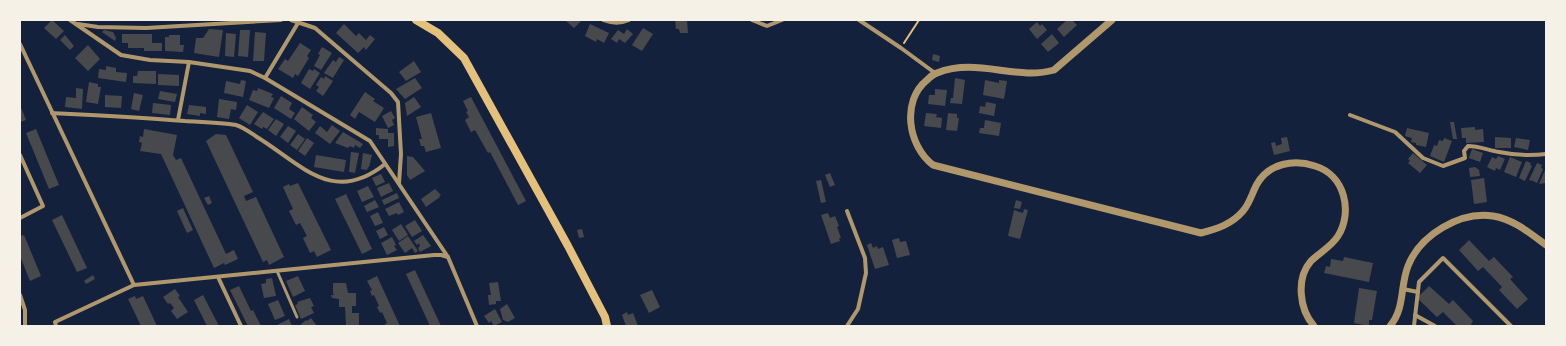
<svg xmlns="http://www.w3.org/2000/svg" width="1566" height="346" viewBox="0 0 1566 346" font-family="Figtree,sans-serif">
<rect width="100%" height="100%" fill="#14213d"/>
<!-- building -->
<g fill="#48494c">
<path d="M52,20L64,31L56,39L44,28Z"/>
<path d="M565,20H582L574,28Z"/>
<path d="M675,20H687L688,33H680L679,29H676Z"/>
<path d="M1067,20H1072L1077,25L1064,37L1057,29Z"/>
<path d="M1037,22L1040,26L1042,24L1047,30L1037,39L1029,29Z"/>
<path d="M344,24L356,36L359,33L366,40L370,35L375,39L366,50L364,47L358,53L336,33Z"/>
<path d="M590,24L609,33L604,43L597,39L596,42L585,36Z"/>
<path d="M643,28L653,34L642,51L632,45Z"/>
<path d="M209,29L223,30L219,57L194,53L196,38H203Z"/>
<path d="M627,29L633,34L625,43L619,39L617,43L611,39L618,30L624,34Z"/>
<path d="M104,30L113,32L116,38L115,41L102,32Z"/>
<path d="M240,30H250L248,57L238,56Z"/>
<path d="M255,32L266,33L264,61H253Z"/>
<path d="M226,33L236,34L234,57L225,56Z"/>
<path d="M122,34H152V43H162V51H144V48H128V43H122Z"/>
<path d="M1052,34L1059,43L1048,52L1041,44Z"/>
<path d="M65,35L74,46L70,50L60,40Z"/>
<path d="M169,35H180V45H184L183,52L165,51V37H169Z"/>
<path d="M300,43L311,50L307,56L309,58L298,76L295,74L293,78L278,69L285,59L288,61Z"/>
<path d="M88,45L100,59L88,71L75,58Z"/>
<path d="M322,47L332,53L321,70L314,66L320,55L318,54Z"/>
<path d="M933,54L940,56L939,62L932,60Z"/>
<path d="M339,57L344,60L333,78L324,73L333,60L336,62Z"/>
<path d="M414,61L421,72L406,81L399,72Z"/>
<path d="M106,66L116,68V72L127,73L126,82L98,78L99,69L106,70Z"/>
<path d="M309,69L313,71L314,69L320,73L310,89L301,83Z"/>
<path d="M138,71H156V84L133,83V76H137Z"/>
<path d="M158,74L179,75V86L158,85Z"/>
<path d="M325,76L333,81L323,96L316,91L319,87L316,85L321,77L324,79Z"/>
<path d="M415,78L422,88L405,99L396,89Z"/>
<path d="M955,78L965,80L962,104L950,103L951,98H953Z"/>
<path d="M241,80L246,81L243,97L224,93L226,81L240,84Z"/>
<path d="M985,80L999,83V80L1007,81L1004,99L983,95Z"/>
<path d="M89,82L98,84V87H101L98,104L86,102Z"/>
<path d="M76,88L83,89L82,109L65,107L66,97L76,98Z"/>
<path d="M258,88L273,94L271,97L274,98L269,108L249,100L253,90L257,91Z"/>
<path d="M935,89L947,90L945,106L928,104L929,95H935Z"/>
<path d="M160,91L177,94L175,102L158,99Z"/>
<path d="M365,92L375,99L373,101L384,108L375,122L359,112L355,119L350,115Z"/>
<path d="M134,93L143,95L139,111L131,109Z"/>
<path d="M105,95L122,96L121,108L105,107Z"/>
<path d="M281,96L292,103L289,109L295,113L291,119L274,108Z"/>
<path d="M414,97L421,107L407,116L405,103Z"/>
<path d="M471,97L526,201L518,205L490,152L488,153L475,130L471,132L465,120L469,117L466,112L468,111L463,101Z"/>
<path d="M219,99L237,102L236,110L231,109L229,119L217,117Z"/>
<path d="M986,102L996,104L994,116L979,113L980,106L985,107Z"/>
<path d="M153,103L171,105L170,115L152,113Z"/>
<path d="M20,105L26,120L20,122Z"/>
<path d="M189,105L206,107V114L200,113V116L187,114Z"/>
<path d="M247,105L258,112L250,125L239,118Z"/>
<path d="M302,107L313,115L311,118L316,122L309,131L294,119Z"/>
<path d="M391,111L395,118L392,120L394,125L388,128L382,116Z"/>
<path d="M263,112L274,119L267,129L263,127L262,129L254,124Z"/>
<path d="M431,113L441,148L426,152L424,146H421L419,139H422L416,117Z"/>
<path d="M926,113L937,114L936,117L942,118L941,128L924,126Z"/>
<path d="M948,113L957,114V118H959L957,131L946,130Z"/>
<path d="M276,119L284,124L276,136L268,130Z"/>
<path d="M985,120L1001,123L999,136L979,133L980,128H984Z"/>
<path d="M1450,122H1454L1457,139H1453Z"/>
<path d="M332,125L340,131L330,144L315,133L320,126L327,132Z"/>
<path d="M288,126L296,131L288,143L280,137Z"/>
<path d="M1475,127V130L1483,129L1484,142L1466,143V138H1462L1461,128Z"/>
<path d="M376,128L388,129V133H394V146L388,147V139H379V135H376Z"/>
<path d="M1407,128L1429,133L1426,147L1416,145V143L1411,142L1412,138L1405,136Z"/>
<path d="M36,129L59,185L49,189L26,133Z"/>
<path d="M144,129L177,135L173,155L176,160L181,158L226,254L234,250L238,259L225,265L224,263L214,268L161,154L140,151L142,143L139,142L140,136L143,137Z"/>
<path d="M343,132L363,144L360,148L355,145L354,148L350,146L348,148L335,143Z"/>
<path d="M216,134L226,135L253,192L244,196L246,201L256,197L284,257L269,265L267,260L263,262L206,141Z"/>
<path d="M298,134L305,139L297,150L290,145Z"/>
<path d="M1287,137L1290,151L1274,155L1271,143L1275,142L1276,146L1282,144L1281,138Z"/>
<path d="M1495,137L1511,138V148H1495Z"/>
<path d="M307,138L314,143L305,156L298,151Z"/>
<path d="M1444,138L1452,141L1444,162L1430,156L1434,145L1437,146L1439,140L1443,141Z"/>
<path d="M1516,138L1530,140L1528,150L1514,147Z"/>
<path d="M1472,149L1483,153L1480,162L1469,158Z"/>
<path d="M351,152L359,153L355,173L349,172Z"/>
<path d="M363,153L372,155L369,167H368L367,170L361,169Z"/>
<path d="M1413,153L1427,165L1420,173L1408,163L1410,161L1408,159Z"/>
<path d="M316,155L346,160L344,172L314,167Z"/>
<path d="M407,156L413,157L425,171L410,180L407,175Z"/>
<path d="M1498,156L1505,159L1500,170L1496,168L1495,171L1487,167L1492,157L1496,159Z"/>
<path d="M1510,157L1522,162L1516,177L1504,172Z"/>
<path d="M1526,161L1531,163L1530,165L1532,166L1525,181L1519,178Z"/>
<path d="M1537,163L1542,165L1541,168L1543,169L1537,183L1531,180V181L1529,180Z"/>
<path d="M1475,167L1479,170L1480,176L1470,177L1469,168Z"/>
<path d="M1546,168V183L1539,184Z"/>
<path d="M830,173L835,185L830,187L825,175Z"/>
<path d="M381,174L385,182L376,186L372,178Z"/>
<path d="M1484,178L1487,202L1474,204L1471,180Z"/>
<path d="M821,180L826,202L821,203L816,181Z"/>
<path d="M298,183L331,250L317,257L314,251L310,253L303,238L307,236L300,223L296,225L289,211L293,209L283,187L289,184L290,186Z"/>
<path d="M389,183L393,191L381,197L377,188Z"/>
<path d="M368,186L374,197L362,202L357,191Z"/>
<path d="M435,189L441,195L439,196L440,197L426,207L421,199Z"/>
<path d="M397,193L399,198L384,205L382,200Z"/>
<path d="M346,194L372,249L362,254L335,199Z"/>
<path d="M209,196L212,203L208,205L204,198Z"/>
<path d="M375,200L379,207L367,212L364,206Z"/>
<path d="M1016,200L1022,202L1020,209L1014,208Z"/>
<path d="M399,202L404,212L398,215L397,213L389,216L385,209Z"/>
<path d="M183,208L193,230L187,233L177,211Z"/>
<path d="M1024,209L1028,210L1020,239L1008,236L1014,210L1023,213Z"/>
<path d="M378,212L383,223L375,226L370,216Z"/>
<path d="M828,213L830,218L835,216L839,226L837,227L841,238H839L840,241L831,244L821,215Z"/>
<path d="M62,215L87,268L77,272L52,220Z"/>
<path d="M415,220L422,231L412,237L405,226Z"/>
<path d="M401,224L408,235L399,241L392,230Z"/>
<path d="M384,227L388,235L380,239L376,231Z"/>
<path d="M582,229L584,237L579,238L577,230Z"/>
<path d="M24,235L41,276L30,281L20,256V236Z"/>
<path d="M423,235L431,246L420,252L418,248L420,246L419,243L417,245L414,241Z"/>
<path d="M408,236L418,251L415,253L412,248L405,253L398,243Z"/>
<path d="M392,237L396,245L394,246L397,250L387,255L381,243Z"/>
<path d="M899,238L900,242L906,241L910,255L897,258L892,240Z"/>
<path d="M1469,240L1489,261L1494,257L1513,277L1510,279L1528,299L1517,309L1499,290L1502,287L1483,267L1478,271L1459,250Z"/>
<path d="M871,243L873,248L877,246L878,249L883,247L889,265L875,269L867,245Z"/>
<path d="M1344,257L1373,263L1369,282L1324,273L1326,266L1330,267L1331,259L1343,261Z"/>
<path d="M415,270L441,326H430L406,274Z"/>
<path d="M93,275L95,279L86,284L84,281Z"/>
<path d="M298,276L305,291L293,297L286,281Z"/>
<path d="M377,276L400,326H386L385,324L387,323L382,312L380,313L377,307L379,306L374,295L372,296L370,291L372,290L367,281Z"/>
<path d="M272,278L276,296L264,298L261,284L266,283V279Z"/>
<path d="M498,282L501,301H496V304L489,305L488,295H491L489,283Z"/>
<path d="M333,283H346L348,293H356V306H352V313H359V326H346L345,307H339V299L332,298L331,295H335L333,294Z"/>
<path d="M239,286L251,311L253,310L261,326H248L230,290Z"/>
<path d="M1429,286L1449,304L1453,300L1473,321L1470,326H1457L1443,312L1437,317L1417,298Z"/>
<path d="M1359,288L1377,291L1372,320H1369V326L1354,323Z"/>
<path d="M175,289L180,296L178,297L188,312L177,319L171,311L174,308L170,303L168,304L163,297Z"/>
<path d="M652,290L660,307L649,313L640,295Z"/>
<path d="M203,295L219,326H207L194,300Z"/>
<path d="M135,296L136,299L143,296L157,326H141L128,299Z"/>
<path d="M310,298L314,306L311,307L314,313L301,319L295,305L298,304L297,302Z"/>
<path d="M278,300L285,316L275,320L268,304Z"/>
<path d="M507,304L515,318L508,322L503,320L500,309Z"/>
<path d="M495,309L502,322L494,326L491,321L489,323L484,316Z"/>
<path d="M627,312L628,315L633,313L638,326H626L622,315Z"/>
<path d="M311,318L317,326H299L306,320L307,321Z"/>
<path d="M289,319L292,326H275Z"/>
</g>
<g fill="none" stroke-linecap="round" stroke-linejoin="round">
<!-- path -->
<path stroke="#e5c07b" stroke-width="2" d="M904,43L919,20"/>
<!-- service -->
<path stroke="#b1986c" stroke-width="3" d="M277,271L297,317"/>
<!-- minor -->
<g stroke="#b1986c" stroke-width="4">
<path d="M70,20L121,55L150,60L189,62L250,71L265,78L370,141L448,257L477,326"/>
<path d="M291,20L315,28L391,93L398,102L401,154L399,183"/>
<path d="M603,20C611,23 620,24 629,20"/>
<path d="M752,20L767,26L782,20"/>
<path d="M859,20L901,48L935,73"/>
<path d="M78,24L98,27L146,28L281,20"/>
<path d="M20,44L134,285"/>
<path d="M265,78L298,23"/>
<path d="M52,113C96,115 141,117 185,121C202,122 220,122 236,125C243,127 251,133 257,137C301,164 333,206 385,164"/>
<path d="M1350,115L1395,132L1423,158L1443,166L1465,158L1464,151L1468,146C1478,146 1488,150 1499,152C1514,155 1530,156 1546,154"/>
<path d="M178,120L189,62"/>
<path d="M20,155L43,206L20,218"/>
<path d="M847,211L865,258L866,273L858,309L847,326"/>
<path d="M218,277L241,326"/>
<path d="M1403,289L1418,292"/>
<path d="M20,295L25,310V326"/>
<path d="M1415,315L1435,326"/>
<path d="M56,326L55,322L134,285L434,255H441L448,257"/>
<path d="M1414,326L1419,282L1443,258L1511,326"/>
</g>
<!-- tertiary -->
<g stroke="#b1986c" stroke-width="7">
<path d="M1112,20L1054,70C1016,81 977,57 937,73C933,74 930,77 927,80C901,101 908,146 933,165L1201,233C1217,229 1232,224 1243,211C1250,203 1252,193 1257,184C1269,163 1294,159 1315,166C1345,175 1353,212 1338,236C1332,246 1319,253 1311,261C1296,278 1299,309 1314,326"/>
<path d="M1390,326C1405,309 1400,286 1408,266C1420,235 1460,211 1493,216C1513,219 1530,233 1546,245"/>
</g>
<!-- secondary -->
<path stroke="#e5c07b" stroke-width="8" d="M416,20L438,33L464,58L568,246L605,317L607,326"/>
</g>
<!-- border -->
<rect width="1566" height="346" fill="none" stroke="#f6f1e7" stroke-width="42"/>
</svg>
